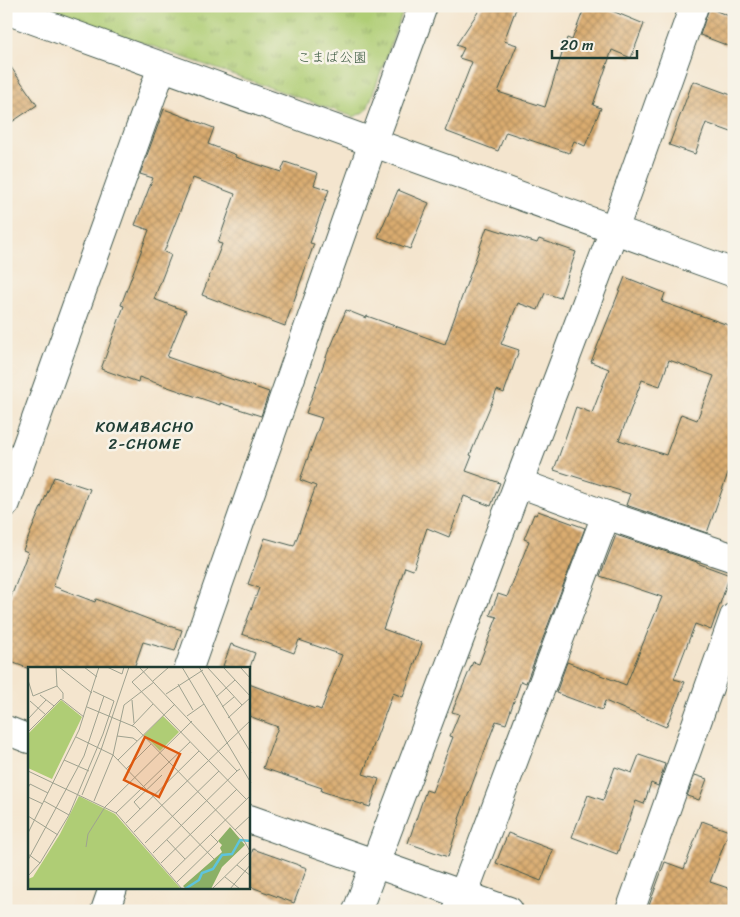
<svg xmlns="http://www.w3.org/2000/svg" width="740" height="917" viewBox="0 0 740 917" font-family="Sriracha,'Klee One',sans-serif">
<defs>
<pattern id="park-tufts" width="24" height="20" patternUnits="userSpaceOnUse" patternTransform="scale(1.25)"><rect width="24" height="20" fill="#afcd75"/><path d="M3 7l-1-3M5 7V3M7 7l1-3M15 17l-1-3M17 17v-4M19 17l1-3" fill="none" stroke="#8ea861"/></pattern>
<pattern id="building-cross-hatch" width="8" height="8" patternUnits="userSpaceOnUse" patternTransform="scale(1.25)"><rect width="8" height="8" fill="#daac70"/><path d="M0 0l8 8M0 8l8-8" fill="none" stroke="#b08d5d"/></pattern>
</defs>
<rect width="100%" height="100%" fill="#f7f3e8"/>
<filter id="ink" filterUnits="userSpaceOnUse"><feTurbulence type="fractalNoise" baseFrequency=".02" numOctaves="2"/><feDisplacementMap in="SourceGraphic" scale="10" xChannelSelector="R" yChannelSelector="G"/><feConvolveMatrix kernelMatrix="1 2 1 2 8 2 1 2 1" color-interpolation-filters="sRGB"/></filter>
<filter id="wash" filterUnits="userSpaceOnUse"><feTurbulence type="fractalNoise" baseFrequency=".0096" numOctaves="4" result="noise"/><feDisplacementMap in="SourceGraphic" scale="20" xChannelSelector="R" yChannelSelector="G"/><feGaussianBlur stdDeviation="1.12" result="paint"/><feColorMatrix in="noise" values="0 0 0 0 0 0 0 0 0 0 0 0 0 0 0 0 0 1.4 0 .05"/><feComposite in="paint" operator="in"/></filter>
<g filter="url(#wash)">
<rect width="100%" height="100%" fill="#f4e5ce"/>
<!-- park -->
<path fill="url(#park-tufts)" stroke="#678554" d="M37,6H405L367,110L354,117Z"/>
<g id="blocks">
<!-- building -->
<g fill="url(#building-cross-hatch)" fill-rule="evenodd">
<path d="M482,6H517L504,41L517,45L498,92L545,107L567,38L572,40L585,6H600L644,24L631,58L612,50L593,105L601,108L585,146L574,141L569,153L506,132L498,151L445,131L472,62L459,58L464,48L456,45Z"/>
<path d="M709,8L734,18V48L700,35Z"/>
<path d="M6,60L37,105L6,126Z"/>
<path d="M693,81L734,96V133L706,123L695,154L669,145Z"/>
<path d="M164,109L214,128L208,144L236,155L235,157L281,172L285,162L318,173L314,185L329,190L310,243L314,244L285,326L202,295L222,244L218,243L235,194L193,178L164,252L171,255L154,299L186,311L167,357L269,392L261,416L220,403V405L139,377L138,382L101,369L124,306L121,305L149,230L135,225L153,178L140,174Z"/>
<path d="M398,190L429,203L410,249L378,237Z"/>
<path d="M487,227L537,243L539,239L576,252L560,298L545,293L538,310L518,303L501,344L519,350L504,393L497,390L470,455L472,456L466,471L500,483L491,506L464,496L449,537L427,528L413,570L405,567L383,629L422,643L403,697L393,693L363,774L379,779L370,807L321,791L322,788L263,768L278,727L249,716V684L315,709L316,708L321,710L342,655L299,640L294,653L242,634L259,588L248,584L265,538L294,546L316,486L300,480L322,418L306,413L329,349H330L346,310L366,318L367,316L445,344Z"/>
<path d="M625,277L665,293L662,302L734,327V471L729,470L707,533L626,505L630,494L554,470L576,407L592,413L609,369L591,362ZM669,360L714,376L697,420L681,414L666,455L619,440L642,380L660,386Z"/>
<path d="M54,477L90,489L53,586L95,602L96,599L153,621L182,630L175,651L143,642L134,668H27L6,660V610L28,552L23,550Z"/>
<path d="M538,511L585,528L526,683L521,681L506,724L496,721L459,819L460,820L448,857L408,843L426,790L432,792L453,737L450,736L459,714L452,712L473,662L479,664L497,617L490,615L498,594L507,597L529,541L524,539L534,514L536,515Z"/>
<path d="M616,535L697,562V563L730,575L711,630L695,624L674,679L685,682L666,727L605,701L602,710L556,693L567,662L626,685L662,597L600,576Z"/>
<path d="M231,644L255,653L249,670V668H232L223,666Z"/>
<path d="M639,755L665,764L658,786L651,783L644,804L636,801L617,854L572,837L588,795L603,800L615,767L632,773Z"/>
<path d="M695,775L707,779L699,800L687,796Z"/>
<path d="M702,821L729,831L710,882L734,890V911H647L665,862L684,869Z"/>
<path d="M508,833L553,850L541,881L496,863Z"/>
<path d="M253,849L307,868L294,903L249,886V861Z"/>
</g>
</g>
</g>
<g filter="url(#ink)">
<use href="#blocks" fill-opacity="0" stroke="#3f564b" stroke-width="1"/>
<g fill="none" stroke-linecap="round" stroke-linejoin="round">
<defs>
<g id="street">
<path d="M519,483L606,515L734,558"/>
<path d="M6,503L162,67"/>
<path d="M357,911L614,230L694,6"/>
<path d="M457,911L606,515"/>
<path d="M630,911L734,617"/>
</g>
<g id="secondary">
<path d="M6,10L734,273"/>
<path d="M189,668L373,143L423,6"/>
<path d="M6,730L29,739"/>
<path d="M249,819L509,911"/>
<path d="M105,911L113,888"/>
</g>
</defs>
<!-- street casing -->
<use href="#street" stroke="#3f564b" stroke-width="30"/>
<!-- secondary casing -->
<use href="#secondary" stroke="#3f564b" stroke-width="30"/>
<!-- street -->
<use href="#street" stroke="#fff" stroke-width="28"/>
<!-- secondary -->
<use href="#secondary" stroke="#fff" stroke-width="28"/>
</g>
</g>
<g text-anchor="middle" stroke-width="5" stroke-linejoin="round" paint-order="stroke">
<!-- park labels -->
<g font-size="14" fill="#3c5a41" stroke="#f7f3e8">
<text x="332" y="62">こまば公園</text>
</g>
<!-- neighbourhood labels -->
<g font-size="15" letter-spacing="1" fill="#1f3d34" stroke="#f7f3e8">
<text x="145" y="432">KOMABACHO<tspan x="145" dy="17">2-CHOME</tspan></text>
</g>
</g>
<!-- overview -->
<g transform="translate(28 667)">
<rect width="222" height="222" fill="#f4e5ce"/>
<path d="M202,160L217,178L194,200L183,222H158L155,219L194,185L192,181L194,178L190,174Z" fill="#8bb066"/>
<path d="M33,33L54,50L24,112L0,101V67ZM135,49L151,65L132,84L116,68ZM51,129L87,147L153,222H0V212L5,210L32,167Z" fill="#afcd75"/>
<path fill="none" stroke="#5ec4dc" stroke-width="2.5" d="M157,222L171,213L174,206L185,202L194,188L204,187L212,173L223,174"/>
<path fill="none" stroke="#9fa290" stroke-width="1" d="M28,0L29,19L35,26V32M31,0L64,26M56,0L69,10M79,0L94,7L96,0M111,0L209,104L212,102M121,0L104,15L218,132M154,0L223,116M171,0L223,86M179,0L214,38M195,0L223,30M212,0L223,12M0,13L5,29L29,19M125,14L141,0M150,17L165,43M138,27L175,3M12,28L26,39M188,30L207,13M104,33L106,56M2,34L18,48M59,40L107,60L214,170L223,186M194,40L206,30M159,49L176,37M200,51L223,30M0,52L18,33M104,59L125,37M0,65L33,32L56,50M89,69L105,71L109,74M48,70L85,88L186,192M36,93L61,104M90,93L147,37M98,102L123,77M0,104L88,146L154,222M0,121L2,117L20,126M54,128L73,83L101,0M0,130L15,137M16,134L41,148M66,134L85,88L96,38L126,15M112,142L106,135L134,108M88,146L162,75M0,149L30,168M98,156L171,84M207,163L223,148M106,165L223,53M0,166L51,63L71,0M139,173L157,192M117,176L191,104M58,180L60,167L77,140L164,54M125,186L209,104M0,187L12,196M0,193L56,89L76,29M133,196L209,122M209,198L223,209M142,207L223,128M0,209L12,196L41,148L75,67L86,34L65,24M197,210L212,222M149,215L190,175L182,167M184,222L222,185M202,222L223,197"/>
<path fill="#de580e" fill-opacity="0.15" stroke="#de580e" stroke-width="2.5" d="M117,70L152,87L131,130L96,113Z"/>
<rect width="222" height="222" fill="none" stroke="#1f3d34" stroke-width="2.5"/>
</g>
<!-- margin -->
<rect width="740" height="917" fill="none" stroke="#f7f3e8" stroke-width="25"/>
<!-- scale -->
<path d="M552 50v8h85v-8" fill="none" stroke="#1f3d34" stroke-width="2.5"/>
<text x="560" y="50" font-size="15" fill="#1f3d34" stroke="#f7f3e8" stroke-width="4" paint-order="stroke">20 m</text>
</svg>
